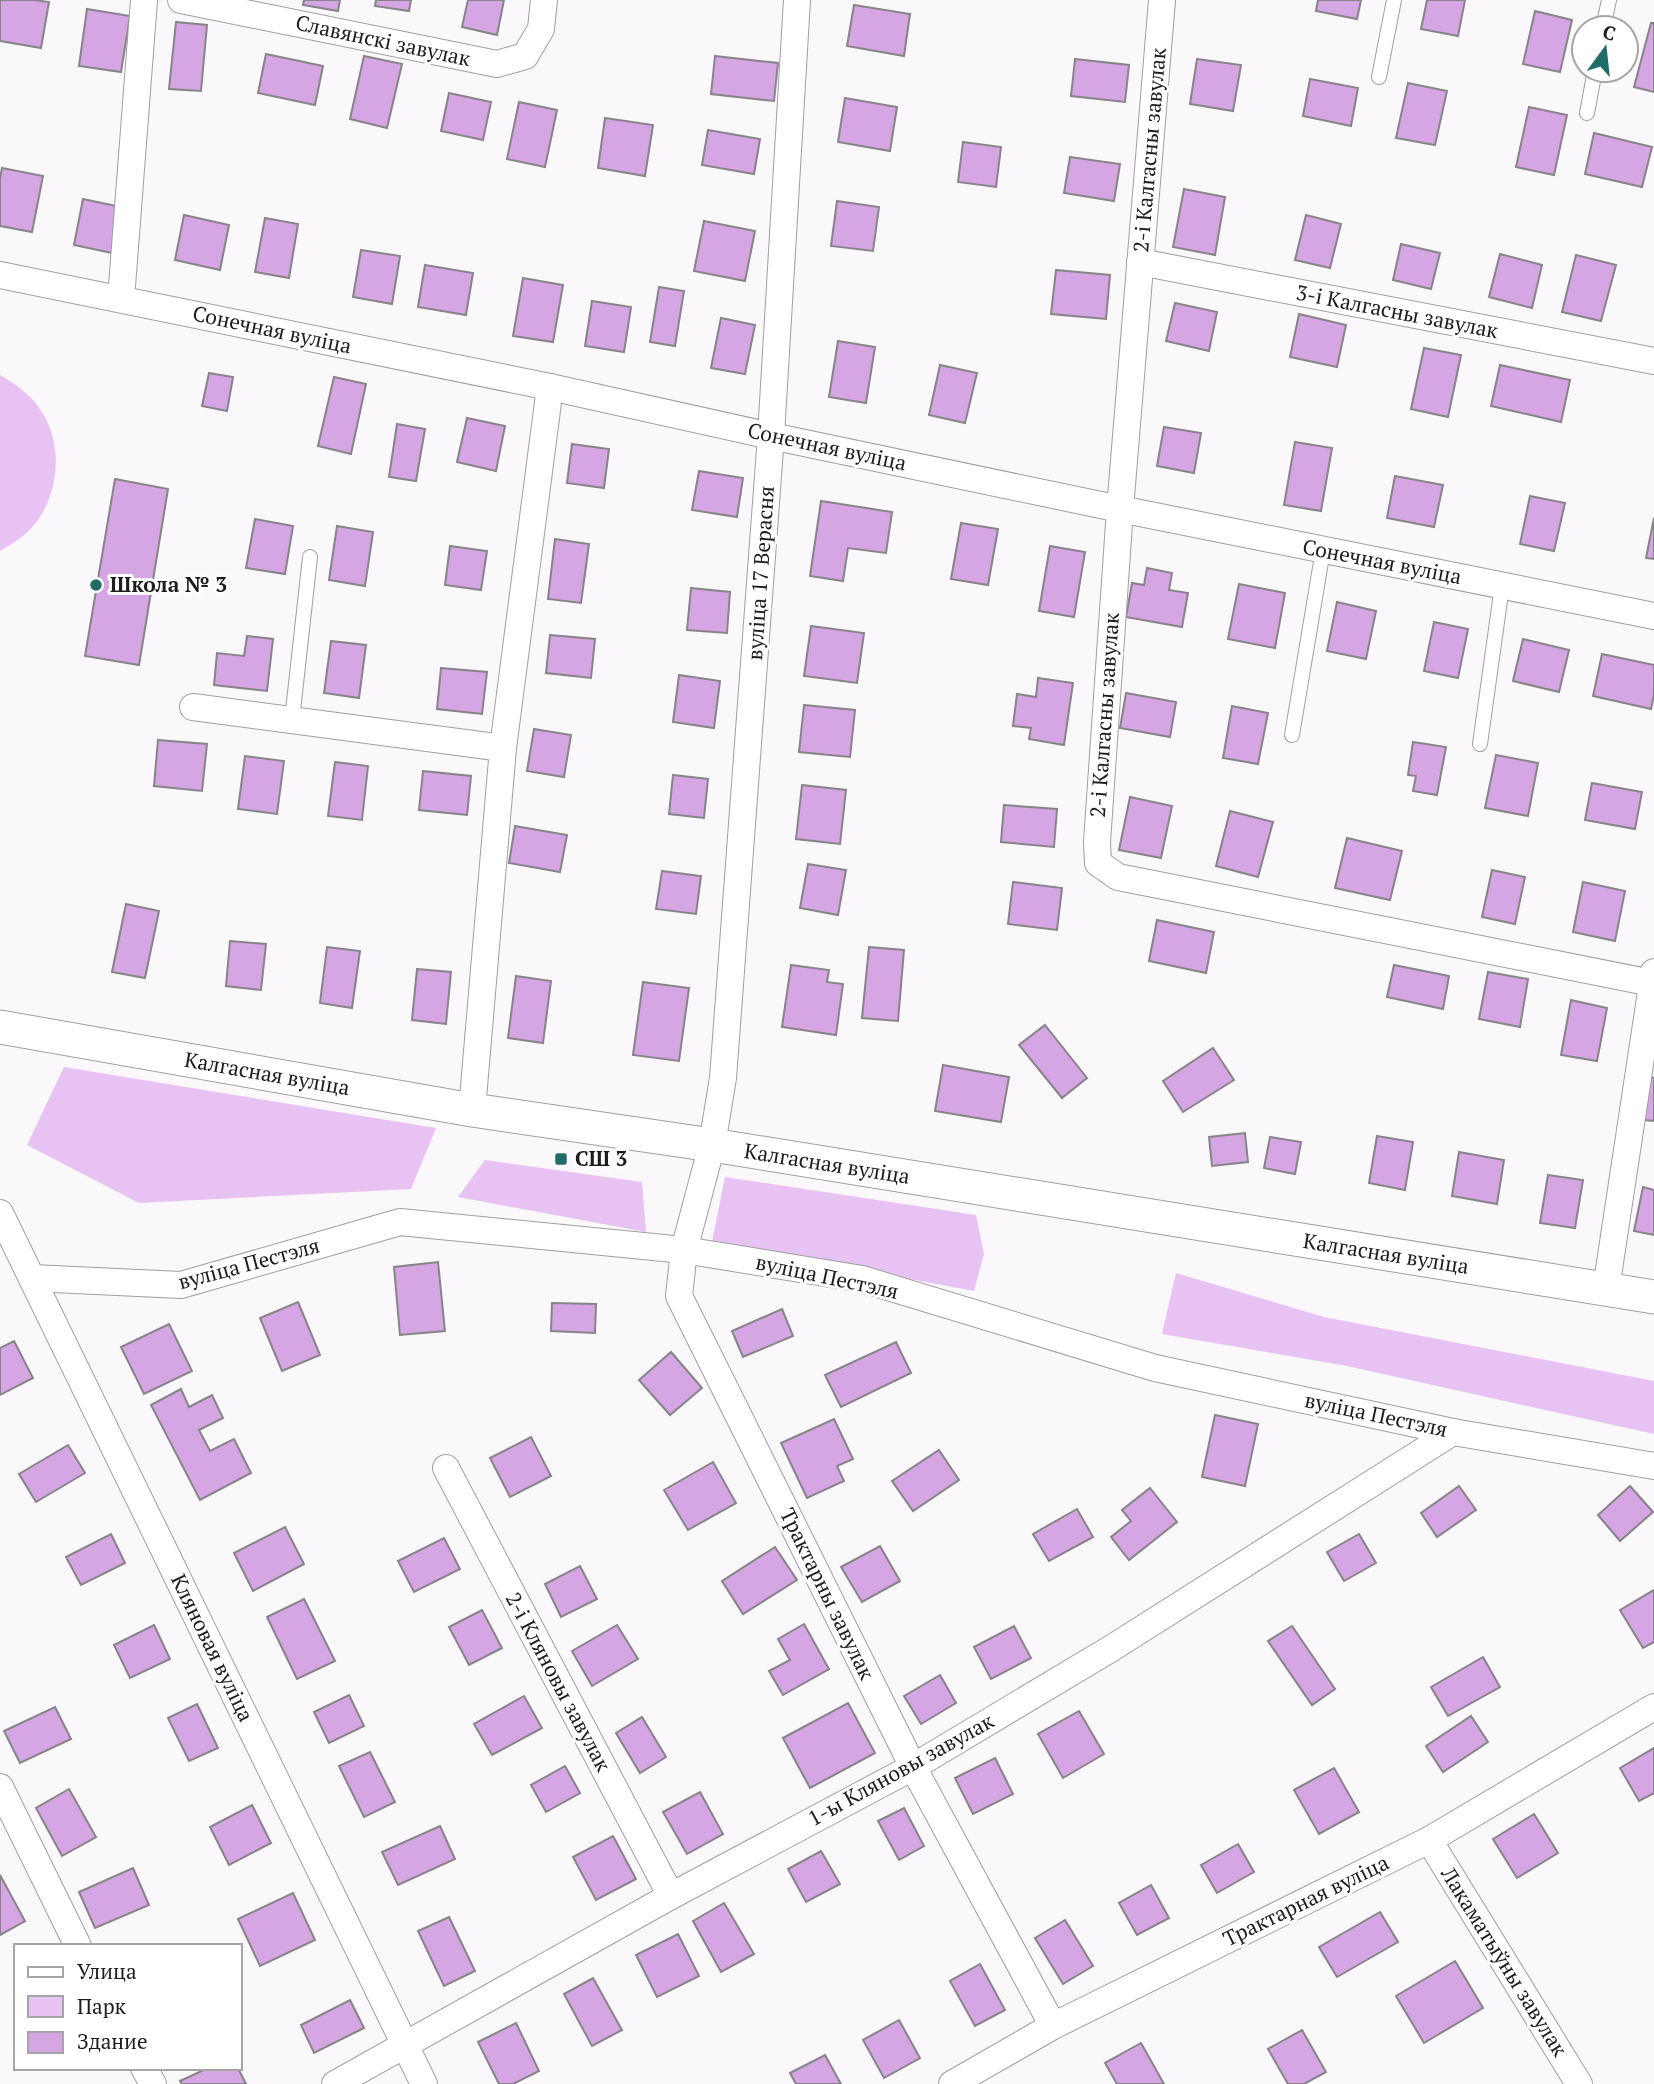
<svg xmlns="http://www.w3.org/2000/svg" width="1654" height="2084" viewBox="0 0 1654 2084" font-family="'PT Serif',serif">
<rect width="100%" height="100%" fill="#fbf8fb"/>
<!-- green -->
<g fill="#e7c2f3">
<path d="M0,375C14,383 27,392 37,405C64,439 61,492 34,525C25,536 12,544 0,551Z"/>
<path d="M64,1067L436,1128L411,1189L139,1203L27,1145Z"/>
<path d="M485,1160L642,1182L646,1232L458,1197Z"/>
<path d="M725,1177L976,1215L984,1254L974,1291L712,1242Z"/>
<path d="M1176,1273L1324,1317L1654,1381V1434L1347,1366L1162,1334Z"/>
</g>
<!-- building -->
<g fill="#d5a5e4" stroke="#868487" stroke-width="2">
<path d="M0,0H34L49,2L41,48L0,41Z"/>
<path d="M304,0H340L338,11L303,5Z"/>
<path d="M376,0H411L409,11L375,6Z"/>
<path d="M468,0H504L497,35L462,27Z"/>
<path d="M1318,0H1361L1357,19L1316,11Z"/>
<path d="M1427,0H1465L1458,36L1421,29Z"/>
<path d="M854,5L910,14L904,56L847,46Z"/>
<path d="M87,9L130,16L121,72L79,66Z"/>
<path d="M1535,11L1572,20L1560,72L1523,64Z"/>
<path d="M176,22L207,25L201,91L169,89Z"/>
<path d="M1651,23H1654V92L1634,87Z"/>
<path d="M266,54L323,66L315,105L258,93Z"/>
<path d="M364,56L402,64L387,128L350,119Z"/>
<path d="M715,56L778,63L774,101L711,94Z"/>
<path d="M1075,59L1129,65L1125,102L1071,96Z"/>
<path d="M1197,59L1241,65L1233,111L1190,104Z"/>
<path d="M1310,79L1358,88L1351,126L1303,116Z"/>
<path d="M1408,83L1447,91L1435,145L1396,138Z"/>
<path d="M449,93L491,102L483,140L441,131Z"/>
<path d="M845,98L897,107L890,151L838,142Z"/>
<path d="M519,102L557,110L545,167L507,159Z"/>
<path d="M1529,107L1567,115L1554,175L1516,167Z"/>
<path d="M605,118L653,125L645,176L598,168Z"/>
<path d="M708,130L760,139L754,174L702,165Z"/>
<path d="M1594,133L1652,147L1642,187L1585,174Z"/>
<path d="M963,142L1001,147L996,187L958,182Z"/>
<path d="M1070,157L1120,164L1114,201L1064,193Z"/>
<path d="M2,168L43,176L32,232L0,226V178Z"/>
<path d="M1184,189L1225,197L1215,255L1173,247Z"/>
<path d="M83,199L121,207L112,253L74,245Z"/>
<path d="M837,201L879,207L873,251L831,246Z"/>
<path d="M184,215L229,225L220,270L175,260Z"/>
<path d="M1306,215L1341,224L1330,268L1295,260Z"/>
<path d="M265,218L298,224L289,278L255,272Z"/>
<path d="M704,221L755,231L745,281L694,271Z"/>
<path d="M1401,244L1440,253L1431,289L1393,280Z"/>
<path d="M361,250L400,256L392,304L353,297Z"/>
<path d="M1500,254L1542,265L1532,308L1489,297Z"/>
<path d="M1576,255L1616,265L1601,321L1562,312Z"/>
<path d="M425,265L473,273L466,315L418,307Z"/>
<path d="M1056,270L1110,275L1106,319L1051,314Z"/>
<path d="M523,278L563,285L553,342L513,336Z"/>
<path d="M659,287L684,291L675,346L650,342Z"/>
<path d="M592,301L631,307L624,352L585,346Z"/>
<path d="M1175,303L1217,312L1209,351L1166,341Z"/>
<path d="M1299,314L1346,325L1337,367L1290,357Z"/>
<path d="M721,318L755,325L745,374L711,368Z"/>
<path d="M838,341L875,347L866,403L829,397Z"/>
<path d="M1424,348L1461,355L1448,417L1411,409Z"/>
<path d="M940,365L977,373L965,423L929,415Z"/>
<path d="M1500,365L1570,380L1561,422L1491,406Z"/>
<path d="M209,373L233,377L227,411L202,406Z"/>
<path d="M334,377L366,384L351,454L318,446Z"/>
<path d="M467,418L505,426L496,471L457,462Z"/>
<path d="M397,424L425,429L416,481L389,477Z"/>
<path d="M1164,427L1201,433L1194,473L1157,466Z"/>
<path d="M1295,442L1332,448L1321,511L1284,505Z"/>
<path d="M572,444L609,449L604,488L567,483Z"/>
<path d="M699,471L743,478L737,517L692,510Z"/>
<path d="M1395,476L1443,485L1434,527L1387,518Z"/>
<path d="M115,479L168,489L139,665L85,656Z"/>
<path d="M1530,496L1565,503L1554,551L1520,544Z"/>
<path d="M821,501L892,512L886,553L848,548L843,581L810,576Z"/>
<path d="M1654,518V559L1646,558Z"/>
<path d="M255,519L293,526L285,574L246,568Z"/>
<path d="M961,523L998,529L988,585L951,579Z"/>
<path d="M337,526L373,532L365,586L329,580Z"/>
<path d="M555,539L589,544L581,603L548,599Z"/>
<path d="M450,546L487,551L481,590L445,585Z"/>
<path d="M1050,546L1085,552L1074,617L1039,611Z"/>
<path d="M1147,568L1172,573L1169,590L1188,593L1182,627L1126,617L1132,583L1144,585Z"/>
<path d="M1239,584L1285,593L1275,648L1228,639Z"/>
<path d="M691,588L730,592L727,633L687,630Z"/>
<path d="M1337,602L1376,611L1366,659L1327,651Z"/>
<path d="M1434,622L1468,629L1458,678L1424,671Z"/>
<path d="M811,626L864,633L857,683L804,676Z"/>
<path d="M550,635L595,639L591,678L546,673Z"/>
<path d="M247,636L273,639L267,691L214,685L217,653L244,656Z"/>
<path d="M1523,639L1569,650L1559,692L1513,681Z"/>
<path d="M331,641L366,645L359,698L324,693Z"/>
<path d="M1602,654L1654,665V695L1651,709L1593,696Z"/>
<path d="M441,668L487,672L482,714L437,709Z"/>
<path d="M679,675L720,681L714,728L673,722Z"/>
<path d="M1038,678L1073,683L1064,745L1029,739L1031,728L1013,726L1017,694L1036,697Z"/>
<path d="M1126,693L1176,702L1170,737L1120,728Z"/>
<path d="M804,705L855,710L850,757L799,752Z"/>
<path d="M1232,706L1268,713L1258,764L1223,758Z"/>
<path d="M534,729L571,735L564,777L527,771Z"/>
<path d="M158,740L207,744L202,791L154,786Z"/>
<path d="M1413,742L1446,747L1437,795L1413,791L1416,776L1408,775Z"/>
<path d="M1496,755L1538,763L1528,816L1485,808Z"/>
<path d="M245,756L284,761L277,814L238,809Z"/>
<path d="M335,762L368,766L362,820L328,816Z"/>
<path d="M423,771L471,776L467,815L419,810Z"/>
<path d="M673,775L708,779L704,818L669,814Z"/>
<path d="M1592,783L1642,792L1635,829L1585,820Z"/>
<path d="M802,785L846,790L840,844L796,839Z"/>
<path d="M1130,797L1172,806L1161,858L1119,850Z"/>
<path d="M1004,805L1057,809L1054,847L1001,842Z"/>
<path d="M1230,811L1273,822L1258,877L1216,866Z"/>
<path d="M515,826L567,835L560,872L509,863Z"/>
<path d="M1347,838L1402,851L1390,900L1335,888Z"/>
<path d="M808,864L846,870L838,915L800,908Z"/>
<path d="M1492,870L1525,877L1515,924L1482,917Z"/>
<path d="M662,871L701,876L696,914L656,909Z"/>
<path d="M1013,882L1062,888L1057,930L1008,924Z"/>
<path d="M1583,882L1625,891L1615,941L1573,932Z"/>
<path d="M126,904L159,911L145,978L112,972Z"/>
<path d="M1157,920L1214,932L1206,973L1149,961Z"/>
<path d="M230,941L266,944L261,990L226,986Z"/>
<path d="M327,947L360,951L352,1008L320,1003Z"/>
<path d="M869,947L904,950L898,1021L862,1018Z"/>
<path d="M791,965L829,970L827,982L843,984L836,1035L782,1027Z"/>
<path d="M1394,965L1449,976L1443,1009L1387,997Z"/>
<path d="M417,969L451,972L446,1024L412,1020Z"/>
<path d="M1488,972L1528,979L1520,1027L1479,1019Z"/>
<path d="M516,976L551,981L543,1043L508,1038Z"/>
<path d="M643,982L689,988L679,1061L633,1055Z"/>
<path d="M1571,1000L1607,1008L1597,1061L1561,1055Z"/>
<path d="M1045,1025L1087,1078L1062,1098L1019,1045Z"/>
<path d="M1213,1048L1234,1080L1183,1112L1163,1081Z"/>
<path d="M943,1065L1009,1077L1001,1122L935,1111Z"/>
<path d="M1651,1077L1654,1078V1121L1644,1120Z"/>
<path d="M1245,1133L1248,1162L1212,1166L1209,1137Z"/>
<path d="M1377,1136L1413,1142L1405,1190L1369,1183Z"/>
<path d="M1270,1137L1301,1142L1295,1174L1264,1168Z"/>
<path d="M1459,1152L1504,1160L1497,1204L1452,1196Z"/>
<path d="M1548,1175L1583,1180L1575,1228L1540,1223Z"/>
<path d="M1643,1187L1654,1190V1235L1634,1231Z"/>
<path d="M438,1262L445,1331L400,1335L394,1267Z"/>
<path d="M298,1302L320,1355L282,1371L260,1318Z"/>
<path d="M552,1303L596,1304L595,1333L551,1331Z"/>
<path d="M782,1309L793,1336L743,1357L732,1331Z"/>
<path d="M169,1324L192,1371L144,1394L121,1347Z"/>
<path d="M14,1341L33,1378L0,1395V1348Z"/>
<path d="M896,1342L911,1373L841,1407L825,1375Z"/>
<path d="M671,1352L702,1388L670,1415L639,1380Z"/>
<path d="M181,1389L189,1407L212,1395L223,1418L199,1430L210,1451L234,1439L251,1473L200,1500L151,1405Z"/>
<path d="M1215,1415L1258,1424L1245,1486L1202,1477Z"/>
<path d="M834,1419L853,1459L837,1466L844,1481L807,1498L781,1443Z"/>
<path d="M531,1437L551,1476L510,1497L490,1458Z"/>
<path d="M68,1445L85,1473L36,1502L19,1474Z"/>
<path d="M939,1450L959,1480L913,1511L892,1481Z"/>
<path d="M713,1462L736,1503L688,1530L664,1490Z"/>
<path d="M1459,1486L1476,1510L1437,1537L1421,1513Z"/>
<path d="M1630,1486L1653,1512L1620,1541L1598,1515Z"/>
<path d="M1150,1488L1177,1522L1129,1560L1111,1537L1131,1521L1122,1510Z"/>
<path d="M1077,1509L1093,1537L1049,1561L1033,1534Z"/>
<path d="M285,1527L304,1564L253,1591L234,1553Z"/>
<path d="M111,1534L125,1563L81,1585L66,1557Z"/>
<path d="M1359,1534L1376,1563L1344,1581L1327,1552Z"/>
<path d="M444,1538L460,1569L414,1592L398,1561Z"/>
<path d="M880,1546L900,1581L862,1602L841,1567Z"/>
<path d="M775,1547L797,1580L743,1614L722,1581Z"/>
<path d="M580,1566L597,1599L561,1617L545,1584Z"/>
<path d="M1654,1590V1642L1643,1648L1620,1610Z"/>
<path d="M304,1599L335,1661L297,1679L267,1617Z"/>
<path d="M482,1610L502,1648L469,1665L449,1627Z"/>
<path d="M804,1624L829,1669L783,1695L769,1671L790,1660L778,1639Z"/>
<path d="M154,1625L170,1659L130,1678L114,1645Z"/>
<path d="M617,1625L638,1659L592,1686L572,1651Z"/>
<path d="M1014,1626L1031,1658L991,1679L974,1647Z"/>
<path d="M1292,1626L1335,1689L1312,1705L1268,1641Z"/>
<path d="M1483,1657L1500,1687L1448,1716L1431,1687Z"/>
<path d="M940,1675L956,1703L921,1724L904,1696Z"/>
<path d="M349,1695L364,1726L329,1743L314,1712Z"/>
<path d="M524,1696L542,1728L492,1755L474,1724Z"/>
<path d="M848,1703L875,1753L810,1788L783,1738Z"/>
<path d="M197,1704L218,1748L189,1761L168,1718Z"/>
<path d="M55,1707L71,1739L20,1763L4,1731Z"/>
<path d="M1079,1711L1104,1754L1063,1778L1038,1734Z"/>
<path d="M1471,1716L1488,1742L1443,1772L1426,1746Z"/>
<path d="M642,1717L666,1757L640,1773L616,1733Z"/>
<path d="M1654,1748V1793L1639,1801L1620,1768Z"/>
<path d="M370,1752L395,1802L364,1817L339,1766Z"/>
<path d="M995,1758L1013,1794L973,1814L955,1778Z"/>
<path d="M565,1766L580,1793L546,1812L531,1785Z"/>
<path d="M1334,1768L1359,1812L1319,1834L1294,1790Z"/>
<path d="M69,1789L96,1837L62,1856L36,1808Z"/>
<path d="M700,1792L723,1834L687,1854L663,1812Z"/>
<path d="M252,1805L271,1843L229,1865L210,1827Z"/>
<path d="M904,1808L924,1846L899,1860L878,1821Z"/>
<path d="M1534,1814L1558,1853L1517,1878L1493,1839Z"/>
<path d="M440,1826L455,1859L398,1885L382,1852Z"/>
<path d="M613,1836L636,1879L596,1900L573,1857Z"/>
<path d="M1238,1844L1254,1872L1217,1893L1201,1865Z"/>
<path d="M821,1851L840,1884L806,1902L788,1869Z"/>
<path d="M133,1868L149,1905L95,1928L79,1892Z"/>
<path d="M0,1875L25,1921L0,1935Z"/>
<path d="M1151,1885L1169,1918L1137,1935L1119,1903Z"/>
<path d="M293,1893L315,1940L260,1966L238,1919Z"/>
<path d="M724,1903L754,1954L721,1972L693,1921Z"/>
<path d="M1380,1912L1398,1942L1337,1977L1319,1947Z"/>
<path d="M449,1917L475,1971L444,1986L418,1931Z"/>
<path d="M1065,1920L1093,1966L1063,1984L1035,1938Z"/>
<path d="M678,1934L699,1976L657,1997L636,1955Z"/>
<path d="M1455,1961L1483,2008L1424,2043L1396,1996Z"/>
<path d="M980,1964L1005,2010L975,2026L950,1981Z"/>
<path d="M593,1978L622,2030L592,2046L564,1994Z"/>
<path d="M350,2000L364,2028L314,2053L301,2025Z"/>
<path d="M899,2020L920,2058L884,2078L863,2040Z"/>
<path d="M516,2023L539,2071L513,2084H499L478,2042Z"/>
<path d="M1302,2030L1326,2072L1304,2084H1288L1268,2049Z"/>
<path d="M1141,2043L1164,2084H1117L1105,2063Z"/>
<path d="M825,2055L841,2084H796L790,2073Z"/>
<path d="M208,2068H238L246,2084H182L180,2081Z"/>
</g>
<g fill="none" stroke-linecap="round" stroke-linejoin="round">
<defs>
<g id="service">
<path d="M1603,28L1609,0"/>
<path d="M1379,77L1394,0"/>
<path d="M1587,113L1595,70"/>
<path d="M292,720L310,557"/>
<path d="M1292,735L1323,550"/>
<path d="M1480,744L1502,586"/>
</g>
<g id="minor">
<path d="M181,0L497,64L525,56L541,29L544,0"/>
<path d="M797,0L771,436L723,1078L712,1145L684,1250L679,1296L913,1767L1053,2026"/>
<path d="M1162,0L1120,509L1097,842L1098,863L1118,877L1652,983"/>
<path d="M1140,262L1654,361"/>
<path d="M0,275L550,387L771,436L1120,509L1654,616"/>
<path d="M121,299L144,0"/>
<path d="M193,707L503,748"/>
<path d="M472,1110L503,748L550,387"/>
<path d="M0,1213L424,2084"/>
<path d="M32,1278L181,1285L400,1222L684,1250L862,1279L1155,1368L1453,1432L1654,1466"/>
<path d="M1606,1289L1654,972"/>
<path d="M446,1468L671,1896"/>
<path d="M0,1787L78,1946"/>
<path d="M1429,1840L1579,2084"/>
<path d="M144,2068L153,2084"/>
<path d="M335,2084L671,1896L913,1767L1112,1648L1453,1432"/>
<path d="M952,2084L1053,2026L1429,1840L1654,1707"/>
</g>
<path id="tertiary" d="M0,1027L472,1110L712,1145L1654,1297"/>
</defs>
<!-- service casing -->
<use href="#service" stroke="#a09ea1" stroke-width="16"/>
<!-- minor casing -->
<use href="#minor" stroke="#a09ea1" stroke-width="28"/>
<!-- tertiary casing -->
<use href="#tertiary" stroke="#a09ea1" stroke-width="35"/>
<!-- service -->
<use href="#service" stroke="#fff" stroke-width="14"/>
<!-- minor -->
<use href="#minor" stroke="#fff" stroke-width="26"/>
<!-- tertiary -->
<use href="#tertiary" stroke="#fff" stroke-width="33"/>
</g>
<!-- markers -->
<g fill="#216c69" stroke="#fff" stroke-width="2.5">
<circle cx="96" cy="585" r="7"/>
<rect x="554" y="1152" width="14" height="14" rx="3.5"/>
</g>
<g text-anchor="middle" stroke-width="6" stroke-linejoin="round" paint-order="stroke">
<!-- street labels -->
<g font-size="21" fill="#1e1d1e" stroke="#fff">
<text transform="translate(383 41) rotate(12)" y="7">Славянскі завулак</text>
<text transform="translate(1150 150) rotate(-85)" y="7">2-і Калгасны завулак</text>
<text transform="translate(1397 312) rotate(11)" y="7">3-і Калгасны завулак</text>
<text transform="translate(272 330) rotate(12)" y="7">Сонечная вуліца</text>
<text transform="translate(827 447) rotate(12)" y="7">Сонечная вуліца</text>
<text transform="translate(1382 562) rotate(11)" y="7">Сонечная вуліца</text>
<text transform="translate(761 573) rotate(-86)" y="7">вуліца 17 Верасня</text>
<text transform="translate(1105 715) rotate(-86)" y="7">2-і Калгасны завулак</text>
<text transform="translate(267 1074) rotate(10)" y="7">Калгасная вуліца</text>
<text transform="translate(827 1164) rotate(9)" y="7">Калгасная вуліца</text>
<text transform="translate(1386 1254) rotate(9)" y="7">Калгасная вуліца</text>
<text transform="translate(249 1264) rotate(-15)" y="7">вуліца Пестэля</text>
<text transform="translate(827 1277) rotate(12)" y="7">вуліца Пестэля</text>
<text transform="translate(1376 1415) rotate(12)" y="7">вуліца Пестэля</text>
<text transform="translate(827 1594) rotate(64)" y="7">Трактарны завулак</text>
<text transform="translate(212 1648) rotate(64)" y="7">Кляновая вуліца</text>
<text transform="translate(558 1682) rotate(62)" y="7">2-і Кляновы завулак</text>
<text transform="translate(901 1770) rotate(-29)" y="7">1-ы Кляновы завулак</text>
<text transform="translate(1306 1901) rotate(-26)" y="7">Трактарная вуліца</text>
<text transform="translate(1504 1962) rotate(58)" y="7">Лакаматыўны завулак</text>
</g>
<!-- poi labels -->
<g font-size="21" font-weight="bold" fill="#1e1d1e" stroke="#fff" text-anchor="start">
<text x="110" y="592">Школа № 3</text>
<text x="575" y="1166">СШ 3</text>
</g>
</g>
<!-- legend -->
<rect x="14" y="1944" width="228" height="126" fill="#ffffff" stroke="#a5a5a5" stroke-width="2"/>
<rect x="28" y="1967" width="35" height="10" fill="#ffffff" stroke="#a5a5a5" stroke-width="2"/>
<text x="77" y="1979" font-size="21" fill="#1e1d1e">Улица</text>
<rect x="28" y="1996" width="35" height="21" fill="#e7c2f3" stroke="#a5a5a5" stroke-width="2"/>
<text x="77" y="2014" font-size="21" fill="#1e1d1e">Парк</text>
<rect x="28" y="2032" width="35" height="21" fill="#d5a5e4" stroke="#a5a5a5" stroke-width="2"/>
<text x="77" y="2049" font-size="21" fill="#1e1d1e">Здание</text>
<!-- north arrow -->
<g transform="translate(1605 49) rotate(15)"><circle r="33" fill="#ffffff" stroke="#a5a5a5" stroke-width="2"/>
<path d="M0-5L12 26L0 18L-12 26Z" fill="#216c69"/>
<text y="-10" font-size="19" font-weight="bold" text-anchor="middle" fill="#1e1d1e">С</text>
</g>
</svg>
